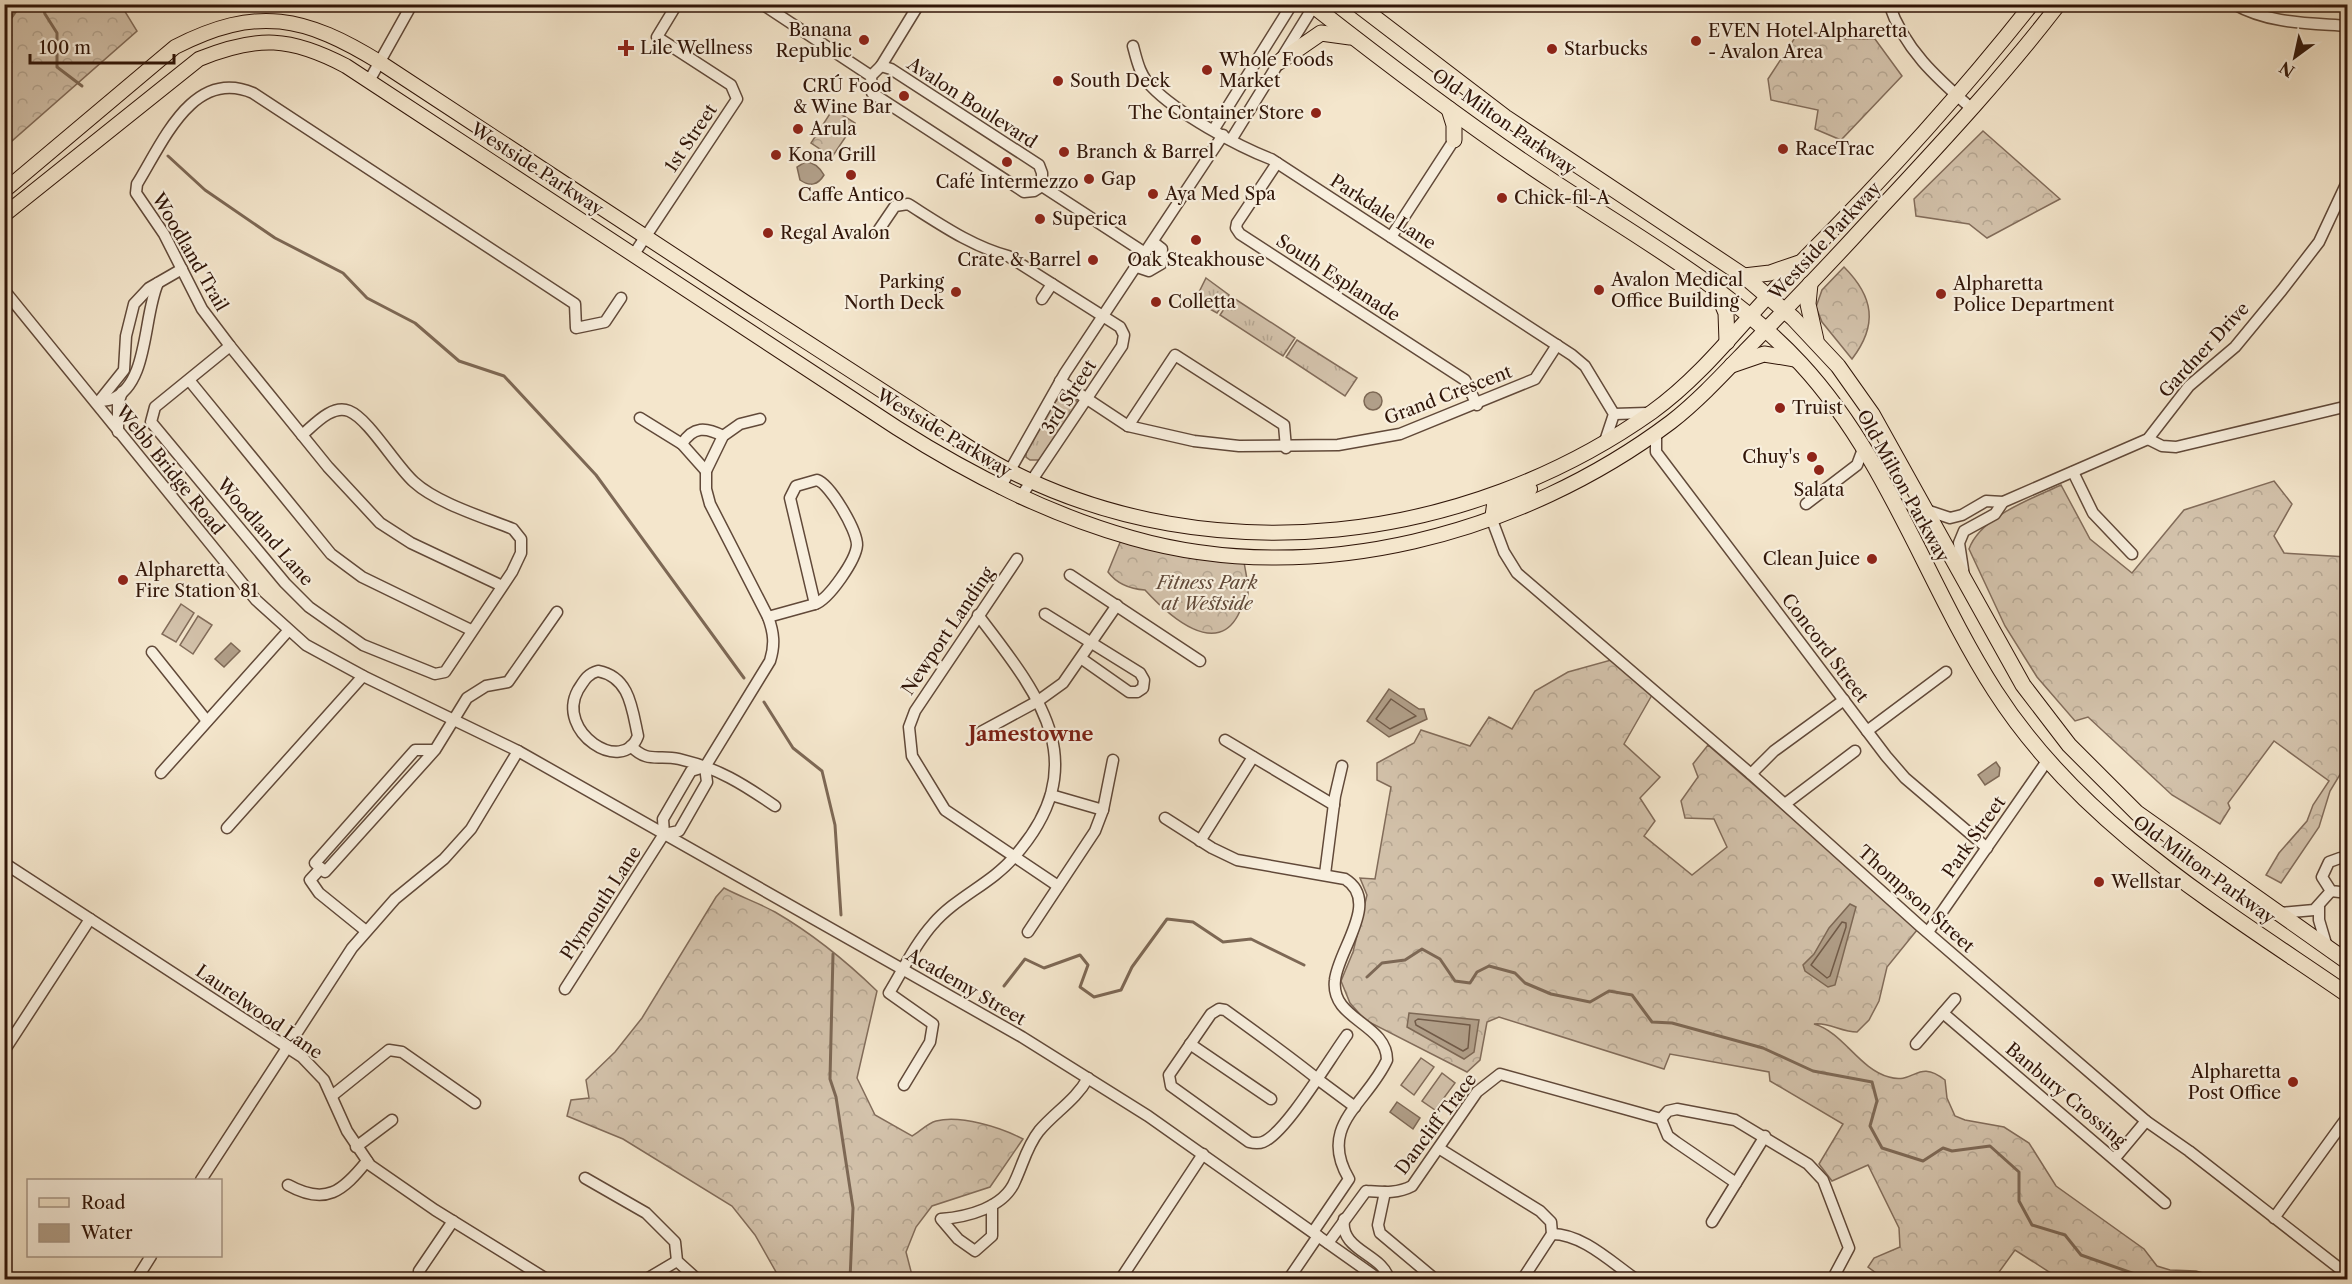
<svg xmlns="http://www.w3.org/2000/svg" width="2352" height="1284" viewBox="0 0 2352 1284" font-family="'Libre Caslon Text',serif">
<defs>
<pattern id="grass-tufts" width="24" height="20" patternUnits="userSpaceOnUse" patternTransform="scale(1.5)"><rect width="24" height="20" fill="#d3c2ab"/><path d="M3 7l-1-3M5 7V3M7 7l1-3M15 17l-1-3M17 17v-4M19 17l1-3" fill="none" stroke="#b5a692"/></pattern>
<pattern id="forest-crowns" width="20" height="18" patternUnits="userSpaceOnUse" patternTransform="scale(1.5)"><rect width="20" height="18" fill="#d3c2ab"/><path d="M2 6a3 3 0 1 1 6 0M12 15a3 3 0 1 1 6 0" fill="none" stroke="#b5a692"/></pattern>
</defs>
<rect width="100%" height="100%" fill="#f4e6cc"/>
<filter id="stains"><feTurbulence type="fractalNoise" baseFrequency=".00333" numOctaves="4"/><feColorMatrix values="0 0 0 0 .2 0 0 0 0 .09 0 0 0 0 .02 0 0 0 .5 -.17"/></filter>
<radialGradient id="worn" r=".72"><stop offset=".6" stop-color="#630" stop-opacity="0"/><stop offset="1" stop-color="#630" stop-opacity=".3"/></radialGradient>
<!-- grass -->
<g fill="url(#grass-tufts)" stroke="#826c5a" stroke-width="1.5">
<path d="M1206,278L1229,295L1217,313L1192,299L1199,292Z"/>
<path d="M1232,297L1295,338L1283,356L1220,315Z"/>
<path d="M1297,340L1357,378L1345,396L1286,357Z"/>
<path d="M1063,393L1080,403L1041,460H1030L1026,457C1025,443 1053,403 1063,393Z"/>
</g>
<!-- forest -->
<g fill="url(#forest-crowns)" stroke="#826c5a" stroke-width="1.5">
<path d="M5,4L121,5L137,31L5,147Z"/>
<path d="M1800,30L1847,39H1875L1902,76L1841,140L1815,129L1818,110L1771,100L1768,79Z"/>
<path d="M833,109L855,123L832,157L811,143Z"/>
<path d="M1983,131L2060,199L1987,238L1969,224L1916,216L1914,199Z"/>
<path d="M1844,267C1874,297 1878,325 1852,359L1822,322L1816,307L1822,290Z"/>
<path d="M2274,481L2292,504L2274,536L2284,553L2347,557V763L2330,791L2319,827L2281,883L2266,875L2279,853L2307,821L2313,805L2329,781L2274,741L2228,803L2230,808L2220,824L2172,795L2088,717L2075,721L2037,677L2005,626L1969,549C1980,517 2033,498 2061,485L2090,539L2132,573L2184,510Z"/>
<path d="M1121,540L1244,561C1245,571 1249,584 1248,594C1247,599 1243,606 1240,611C1218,661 1168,615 1145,590C1130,589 1117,584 1108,572Z"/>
<path d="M1611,660L1652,695L1624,744L1660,777L1640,798L1655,821L1644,836L1692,875L1727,847L1714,819L1685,818L1681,801L1698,777L1693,764L1708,745L1821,843L1823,841L1917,930L1887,967L1879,1001L1869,1020L1857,1032C1841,1032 1829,1022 1814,1024C1843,1032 1859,1069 1889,1077C1915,1085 1917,1058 1945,1080L1947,1098L1955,1116L1965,1120L2004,1127L2029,1143L2056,1186L2144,1249L2157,1266L2170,1270L2196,1271L2224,1279H2060L2015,1250L1994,1279H1884L1868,1267L1874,1258L1900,1247L1899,1228L1868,1165L1832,1181L1819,1164L1843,1124L1770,1081L1769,1072L1670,1054L1664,1069L1499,1017L1487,1022L1480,1060L1467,1072L1365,1020L1350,1003L1341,981L1353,952L1367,895L1360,878L1375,879L1391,787L1377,780V763L1414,743L1421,730L1470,746L1489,717L1512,729L1535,691L1568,672Z"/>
<path d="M724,888C741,897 759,903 775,912C813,934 845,960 877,991L857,1078L875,1115L912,1136C919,1132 928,1123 936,1121C961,1115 1000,1127 1023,1139L990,1187L932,1206L916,1227L906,1252L913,1279H780L755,1235L732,1206L623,1139L567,1116L571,1100L589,1098L586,1080L615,1052L642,1018L716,897Z"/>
</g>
<!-- pitch -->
<g fill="#d3c2ab" stroke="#826c5a" stroke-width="1.5">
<path d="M181,604L194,613L176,642L162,634Z"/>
<path d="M198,616L212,625L193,654L180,645Z"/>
<path d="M1421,1058L1434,1067L1414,1095L1401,1085Z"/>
<path d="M1442,1073L1455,1083L1435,1110L1422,1101Z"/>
</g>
<!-- water -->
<g fill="#b19f89" stroke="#7d6855" stroke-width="1.5">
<path d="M805,162C814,162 820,168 824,175C818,185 810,187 800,180L797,167Z"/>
<circle cx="1373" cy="401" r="9"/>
<path d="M231,643L240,651L224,667L215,659Z"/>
<path d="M1389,689L1419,709H1424L1427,719L1389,737L1367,721Z"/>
<path d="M1996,762L2000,768L1999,776L1985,785L1978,775Z"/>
<path d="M1850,904L1856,907L1835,985L1828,987L1805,971L1803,965L1814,954L1829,928Z"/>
<path d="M1409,1013L1479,1020L1474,1052L1464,1059L1407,1027Z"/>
<path d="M1397,1102L1420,1118L1413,1129L1390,1112Z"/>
</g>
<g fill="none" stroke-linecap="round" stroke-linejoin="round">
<!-- shore -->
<g stroke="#705a48" stroke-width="1.5">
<path d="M1391,699L1416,716L1390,729L1376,719Z"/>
<path d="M1842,922L1846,923V927L1830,976L1827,978L1811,965Z"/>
<path d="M1418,1019L1470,1025L1468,1048L1463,1051L1416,1025L1415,1021Z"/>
</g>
<!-- stream -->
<g stroke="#7d6855" stroke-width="3">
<path d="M42,4L45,14L57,33V67L82,86"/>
<path d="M4,28L16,11L28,4"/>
<path d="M168,156L205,190L275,238L343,273L367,298L415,323L459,361L504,376L596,475L744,678"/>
<path d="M764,702L793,748L822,771L835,825L841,915"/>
<path d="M833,954L830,1079L836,1097L853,1208L850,1280"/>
<path d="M1367,977L1382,963L1405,960L1422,949L1440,959L1455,981L1470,983L1477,972L1489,966L1515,973L1525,983L1551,994L1590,1002L1609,991L1632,995L1652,1022L1672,1023L1763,1048L1813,1071L1872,1082L1877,1101L1870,1126L1882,1148L1923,1161L1943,1148L1952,1151L1990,1146L2019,1172V1201L2032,1225L2065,1235L2081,1255L2152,1280"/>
<path d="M1004,986L1025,959L1044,968L1080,955L1088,965L1080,987L1094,997L1121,990L1132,967L1167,919L1193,922L1223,942L1251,939L1304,965"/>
</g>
<defs>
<g id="minor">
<path d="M762,4L871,76"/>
<path d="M919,4L881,66L871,76L872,93L1024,192L1034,191L1042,186"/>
<path d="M1889,4C1904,49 1937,78 1971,108"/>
<path d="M2234,4C2269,24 2309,23 2348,26"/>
<path d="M1133,46C1137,61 1140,76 1152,87C1177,113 1237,146 1271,159L1572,355L1585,366L1614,414L1605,441"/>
<path d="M881,66L891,69L1039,165L1042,173V186"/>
<path d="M369,81L412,4"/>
<path d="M1214,129L1292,4"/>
<path d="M1231,140L1315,4"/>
<path d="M1277,163L1237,223L1236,228L1240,234L1465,380L1477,405"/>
<path d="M1042,186L1145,253"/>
<path d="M878,231L895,206L908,204C940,224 971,246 1008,256L1120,327L1124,335L1122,346L1020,498"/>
<path d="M1391,237L1454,140"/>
<path d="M634,254L737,99L731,85L657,37L677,4"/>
<path d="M1137,267L1149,271L1161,264L1162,249L1153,242"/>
<path d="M4,290L256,600L306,645L363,676L518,751L1022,1037L1148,1116L1380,1280"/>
<path d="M1042,299L1052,284"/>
<path d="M230,346L155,407L151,422L285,583L309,607L363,645L435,674L445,672L512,572L521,553V539L513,529C483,517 437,503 414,482C395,465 369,419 349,411C332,404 314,425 302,435"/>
<path d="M189,380L331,554L362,577L471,630"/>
<path d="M1060,381L1128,426L1194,441L1239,446L1338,445L1400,434L1535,379L1557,345"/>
<path d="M100,400L124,370L126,336L134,304L149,288L182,269"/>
<path d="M98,402C103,400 107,401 112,399C149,384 143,316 158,283"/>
<path d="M1614,414L1647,413"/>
<path d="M640,418L682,444L706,471"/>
<path d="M1128,426L1175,355L1284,425L1286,448"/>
<path d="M118,432V404L122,392"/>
<path d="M1656,433V452L1886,756L1905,778L1987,848"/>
<path d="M2148,439L2162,446L2176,447L2348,406"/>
<path d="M682,444C693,426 706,427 723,436"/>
<path d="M2073,472L2093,513L2132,554"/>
<path d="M817,480C830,484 857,530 857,545C856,560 829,599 815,604L790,498L796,486Z"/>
<path d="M1000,488L1065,373L1223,135"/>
<path d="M1806,504L1857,465L1863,449"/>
<path d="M1926,510L1950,518L1962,515L1986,501L2003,502L2148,439L2189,386L2235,347L2282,290L2319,242L2348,180"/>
<path d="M1492,520L1504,552L1517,573L1751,774L1920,926L2146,1121L2189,1151L2348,1275"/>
<path d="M1017,559L915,711L909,727L912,756L945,810L1058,886"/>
<path d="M1070,575L1200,661"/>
<path d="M1964,576L1959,543L1964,531L1995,514L2003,502"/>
<path d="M500,585L411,543L380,523L328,467L230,346L202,309L164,234L136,193L137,184C163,142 193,67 253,93L575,304L576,328L605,322L621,298"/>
<path d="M1045,614L1140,673L1144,680L1143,688L1137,692H1129L1082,659"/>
<path d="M768,617L815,604"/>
<path d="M152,652L207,721"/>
<path d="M598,671C630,677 632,709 638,736C623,776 555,732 578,690C584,681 587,674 598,671Z"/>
<path d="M1867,731L1946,672"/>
<path d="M981,732L1038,701L1063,683L1117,605"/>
<path d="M1225,740L1334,805"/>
<path d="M631,746C648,764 658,754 679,759C718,768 743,784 775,806"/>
<path d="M435,750H415L315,863L325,872L435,750L467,698L486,686L508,682L557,612"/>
<path d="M161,773L288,631"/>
<path d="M1751,774L1774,751L1844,700"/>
<path d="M1051,795L1103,810"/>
<path d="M1785,804L1855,751"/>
<path d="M1165,818L1212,848L1237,860L1345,879C1381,901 1338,950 1335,980C1330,1020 1387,1023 1387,1060C1367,1104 1317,1125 1349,1179L1313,1232"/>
<path d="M227,828L363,676"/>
<path d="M664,834L679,831L707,782L705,767L770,661C775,645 774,633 768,617L710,504L706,489V471L723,436L740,424L760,419"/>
<path d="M664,834L663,819L691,771L704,767"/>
<path d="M1200,841L1253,757"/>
<path d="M2348,859L2340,858L2329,862L2322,877L2331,891L2348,893"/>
<path d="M4,863L302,1057L324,1080L347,1131L370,1165L435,1210L548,1280"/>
<path d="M321,868L310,880L319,893L366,931"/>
<path d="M1325,874L1335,796L1342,766"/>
<path d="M2319,907V920L2327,947"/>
<path d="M2280,913L2314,910L2331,891"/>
<path d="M1028,932L1095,831L1103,810L1113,760"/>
<path d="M1928,932L2047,761"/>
<path d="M565,989L664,834"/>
<path d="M1943,1013L2165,1203"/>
<path d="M1347,1035C1330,1058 1286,1133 1263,1142C1258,1144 1253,1143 1249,1142L1171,1086L1169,1075L1211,1014L1219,1009L1225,1010C1257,1033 1289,1056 1320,1081L1355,1107"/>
<path d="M1190,1044L1271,1099"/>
<path d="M1916,1044L1955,999"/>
<path d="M4,1051L90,919"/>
<path d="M904,1085L930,1042L933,1024L889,993C903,970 915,944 933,924C956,897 991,884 1014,857C1096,764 1040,696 978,615"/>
<path d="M333,1095L389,1050L402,1052L475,1103"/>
<path d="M1661,1119L1668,1111L1677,1109L1735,1120L1808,1164L1823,1180L1849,1248L1832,1280"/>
<path d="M356,1147L392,1120"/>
<path d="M1440,1149L1540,1211L1551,1222L1552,1234L1522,1280"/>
<path d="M2115,1158L2146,1121"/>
<path d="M585,1178L646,1213L675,1242L677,1261L698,1280"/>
<path d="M201,1180L352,948L395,899L444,859L471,829L518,751"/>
<path d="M288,1185C326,1206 343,1191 367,1161"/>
<path d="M1385,1192L1378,1225L1380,1233L1436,1280"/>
<path d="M992,1205V1236L975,1251L958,1239L941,1219C967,1217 1004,1208 1015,1181C1023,1164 1027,1146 1039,1131C1055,1112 1076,1100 1088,1078"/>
<path d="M2274,1218L2348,1116"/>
<path d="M1344,1219C1339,1251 1384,1254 1389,1280"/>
<path d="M1712,1222L1765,1136"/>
<path d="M1552,1234C1583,1234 1612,1263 1637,1280"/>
<path d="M1328,1243L1366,1191C1382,1192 1397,1194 1412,1186L1477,1092L1500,1074L1661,1119L1668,1136L1676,1142L1736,1183"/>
<path d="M419,1271L453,1221"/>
<path d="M136,1280L151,1256"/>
<path d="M645,1280L677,1261"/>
<path d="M1120,1280L1203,1154"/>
<path d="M1288,1280L1318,1236"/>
</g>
<g id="major">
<path d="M4,191L175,47C257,5 305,16 381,63C503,144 626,223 748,304C803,340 859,376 915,412C946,432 976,454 1008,470C1213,575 1467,543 1652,412C1709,371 1749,312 1799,264C1881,182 1960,95 2032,4"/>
<path d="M4,215L199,59C258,35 291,37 346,66L897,428C971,475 1047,514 1132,538C1314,590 1522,534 1671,422C1699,400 1723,374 1747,349C1783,312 1819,275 1854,237C1924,161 1996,86 2059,4"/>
<path d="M1492,520L1494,505L1530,489"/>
</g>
<g id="highway">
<path d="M1311,4C1390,66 1470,127 1554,182C1639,238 1731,289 1801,364C1888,458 1927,585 1995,691C2081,825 2219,906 2348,995"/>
<path d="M1357,4L1505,117L1744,276L1793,318L1838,366L1872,414L2023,685L2069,745L2137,813L2348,962"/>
<path d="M1279,62L1321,33L1350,37"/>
<path d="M1449,109L1454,125V140"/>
<path d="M1744,276L1770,273L1799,263"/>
<path d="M1810,284L1808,304L1816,340"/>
<path d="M1717,291L1726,313L1727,342"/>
<path d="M1732,365L1764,354L1795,359"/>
</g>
</defs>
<!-- minor casing -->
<use href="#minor" stroke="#614939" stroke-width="13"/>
<!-- major casing -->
<use href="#major" stroke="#301508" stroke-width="16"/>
<!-- highway casing -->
<use href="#highway" stroke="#301508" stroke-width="17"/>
<!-- minor -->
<use href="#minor" stroke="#f8efde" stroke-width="10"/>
<!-- major -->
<use href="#major" stroke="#f4e6cc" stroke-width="14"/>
<!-- highway -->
<use href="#highway" stroke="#f4e6cc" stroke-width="15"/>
</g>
<!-- markers -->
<g fill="#8f2418" stroke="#f8efde" stroke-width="2">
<circle cx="864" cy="40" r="6"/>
<circle cx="1696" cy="41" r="6"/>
<path d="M623 39h6v6h6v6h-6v6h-6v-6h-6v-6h6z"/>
<circle cx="1552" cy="49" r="6"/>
<circle cx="1207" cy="70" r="6"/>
<circle cx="1058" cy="81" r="6"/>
<circle cx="904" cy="96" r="6"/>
<circle cx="1316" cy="113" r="6"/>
<circle cx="798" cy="129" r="6"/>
<circle cx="1783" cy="149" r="6"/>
<circle cx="1064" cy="152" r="6"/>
<circle cx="776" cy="155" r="6"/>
<circle cx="1007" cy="162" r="6"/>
<circle cx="851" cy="175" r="6"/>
<circle cx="1089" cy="179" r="6"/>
<circle cx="1153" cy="194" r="6"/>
<circle cx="1502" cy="198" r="6"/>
<circle cx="1040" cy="219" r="6"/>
<circle cx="768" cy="233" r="6"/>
<circle cx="1196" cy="240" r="6"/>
<circle cx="1093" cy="260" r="6"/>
<circle cx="1599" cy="290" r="6"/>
<circle cx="956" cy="292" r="6"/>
<circle cx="1941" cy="294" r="6"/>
<circle cx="1156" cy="302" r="6"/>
<circle cx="1780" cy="408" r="6"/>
<circle cx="1812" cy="457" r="6"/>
<circle cx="1819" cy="470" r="6"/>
<circle cx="1872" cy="559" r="6"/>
<circle cx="123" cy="580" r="6"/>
<circle cx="2099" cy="882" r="6"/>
<circle cx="2293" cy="1082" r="6"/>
</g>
<g text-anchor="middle" stroke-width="4.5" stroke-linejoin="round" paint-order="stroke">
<!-- poi labels -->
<g font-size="18" fill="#301508" stroke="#f8efde" text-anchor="start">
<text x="852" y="36" text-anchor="end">Banana<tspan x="852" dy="21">Republic</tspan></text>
<text x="1708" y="37">EVEN Hotel Alpharetta<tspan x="1708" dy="21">- Avalon Area</tspan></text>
<text x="640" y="54">Lile Wellness</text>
<text x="1564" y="55">Starbucks</text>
<text x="1219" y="66">Whole Foods<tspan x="1219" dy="21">Market</tspan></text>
<text x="1070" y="87">South Deck</text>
<text x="892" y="92" text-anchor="end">CRÚ Food<tspan x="892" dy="21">&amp; Wine Bar</tspan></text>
<text x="1304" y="119" text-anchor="end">The Container Store</text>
<text x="810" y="135">Arula</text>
<text x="1795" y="155">RaceTrac</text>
<text x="1076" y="158">Branch &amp; Barrel</text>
<text x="788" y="161">Kona Grill</text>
<text x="1101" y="185">Gap</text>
<text x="1007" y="188" text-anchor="middle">Café Intermezzo</text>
<text x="1165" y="200">Aya Med Spa</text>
<text x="851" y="201" text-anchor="middle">Caffe Antico</text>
<text x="1514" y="204">Chick-fil-A</text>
<text x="1052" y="225">Superica</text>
<text x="780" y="239">Regal Avalon</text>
<text x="1081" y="266" text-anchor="end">Crate &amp; Barrel</text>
<text x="1196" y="266" text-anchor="middle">Oak Steakhouse</text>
<text x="1611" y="286">Avalon Medical<tspan x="1611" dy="21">Office Building</tspan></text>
<text x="944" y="288" text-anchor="end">Parking<tspan x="944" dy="21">North Deck</tspan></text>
<text x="1953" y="290">Alpharetta<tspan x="1953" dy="21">Police Department</tspan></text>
<text x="1168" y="308">Colletta</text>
<text x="1792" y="414">Truist</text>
<text x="1800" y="463" text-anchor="end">Chuy's</text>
<text x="1819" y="496" text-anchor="middle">Salata</text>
<text x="1860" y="565" text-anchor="end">Clean Juice</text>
<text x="135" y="576">Alpharetta<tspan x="135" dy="21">Fire Station 81</tspan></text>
<text x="2111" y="888">Wellstar</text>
<text x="2281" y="1078" text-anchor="end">Alpharetta<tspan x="2281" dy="21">Post Office</tspan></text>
</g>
<!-- street labels -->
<g font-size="18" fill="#301508" stroke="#f8efde">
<text transform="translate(972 103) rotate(33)" y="6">Avalon Boulevard</text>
<text transform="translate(1504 122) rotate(35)" y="6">Old Milton Parkway</text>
<text transform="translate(691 138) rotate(-56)" y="6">1st Street</text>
<text transform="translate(537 169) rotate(33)" y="6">Westside Parkway</text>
<text transform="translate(1383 212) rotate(33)" y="6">Parkdale Lane</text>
<text transform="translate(1825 241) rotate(-47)" y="6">Westside Parkway</text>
<text transform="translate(190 252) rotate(60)" y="6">Woodland Trail</text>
<text transform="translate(1338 278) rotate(33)" y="6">South Esplanade</text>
<text transform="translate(2204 350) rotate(-47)" y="6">Gardner Drive</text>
<text transform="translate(1448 395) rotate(-21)" y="6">Grand Crescent</text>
<text transform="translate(1069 397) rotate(-57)" y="6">3rd Street</text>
<text transform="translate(944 433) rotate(31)" y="6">Westside Parkway</text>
<text transform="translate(170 470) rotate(51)" y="6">Webb Bridge Road</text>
<text transform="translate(1903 486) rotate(61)" y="6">Old Milton Parkway</text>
<text transform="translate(265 532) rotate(49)" y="6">Woodland Lane</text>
<text transform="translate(948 631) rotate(-56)" y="6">Newport Landing</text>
<text transform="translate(1825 648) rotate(53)" y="6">Concord Street</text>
<text transform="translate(1974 837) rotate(-55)" y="6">Park Street</text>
<text transform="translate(2204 870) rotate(36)" y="6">Old Milton Parkway</text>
<text transform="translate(1916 899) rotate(42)" y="6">Thompson Street</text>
<text transform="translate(601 903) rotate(-57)" y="6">Plymouth Lane</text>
<text transform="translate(966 987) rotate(30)" y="6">Academy Street</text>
<text transform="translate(259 1012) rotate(35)" y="6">Laurelwood Lane</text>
<text transform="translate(2066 1095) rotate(40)" y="6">Banbury Crossing</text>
<text transform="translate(1436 1124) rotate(-53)" y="6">Dancliff Trace</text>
</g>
<!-- park labels -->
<g font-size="18" font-style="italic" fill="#614939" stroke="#f8efde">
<text x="1207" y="589">Fitness Park<tspan x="1207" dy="21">at Westside</tspan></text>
</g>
<!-- neighbourhood labels -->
<g font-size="20" font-weight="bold" fill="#7a1f14" stroke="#f8efde">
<text x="1031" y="741">Jamestowne</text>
</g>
</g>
<!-- margin -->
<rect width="2352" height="1284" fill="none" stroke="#f4e6cc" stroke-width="24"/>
<rect x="6" y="6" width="2340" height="1272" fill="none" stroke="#301508" stroke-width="3"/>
<rect x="12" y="12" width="2328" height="1260" fill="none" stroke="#301508" stroke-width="1.5"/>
<!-- legend -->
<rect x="27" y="1179" width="195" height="78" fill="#f8efde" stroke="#a89888" stroke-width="1.5"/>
<rect x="39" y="1198" width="30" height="9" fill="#f4e6cc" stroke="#a89888" stroke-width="1.5"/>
<text x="81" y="1209" font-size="18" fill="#301508">Road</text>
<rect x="39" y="1224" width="30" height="18" fill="#b19f89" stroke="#a89888" stroke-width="1.5"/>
<text x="81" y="1239" font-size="18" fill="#301508">Water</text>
<!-- north arrow -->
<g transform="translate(2295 57) rotate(213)" stroke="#f8efde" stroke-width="4.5" paint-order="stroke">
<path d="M0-4.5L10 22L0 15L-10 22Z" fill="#301508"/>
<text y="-9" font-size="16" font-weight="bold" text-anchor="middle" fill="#301508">N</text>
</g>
<!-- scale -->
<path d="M30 54v9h144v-9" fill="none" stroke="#301508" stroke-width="3"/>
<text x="39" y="54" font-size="18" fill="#301508" stroke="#f8efde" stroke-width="4.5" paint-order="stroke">100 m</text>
<rect width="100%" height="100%" filter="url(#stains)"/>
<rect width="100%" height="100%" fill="url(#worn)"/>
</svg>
